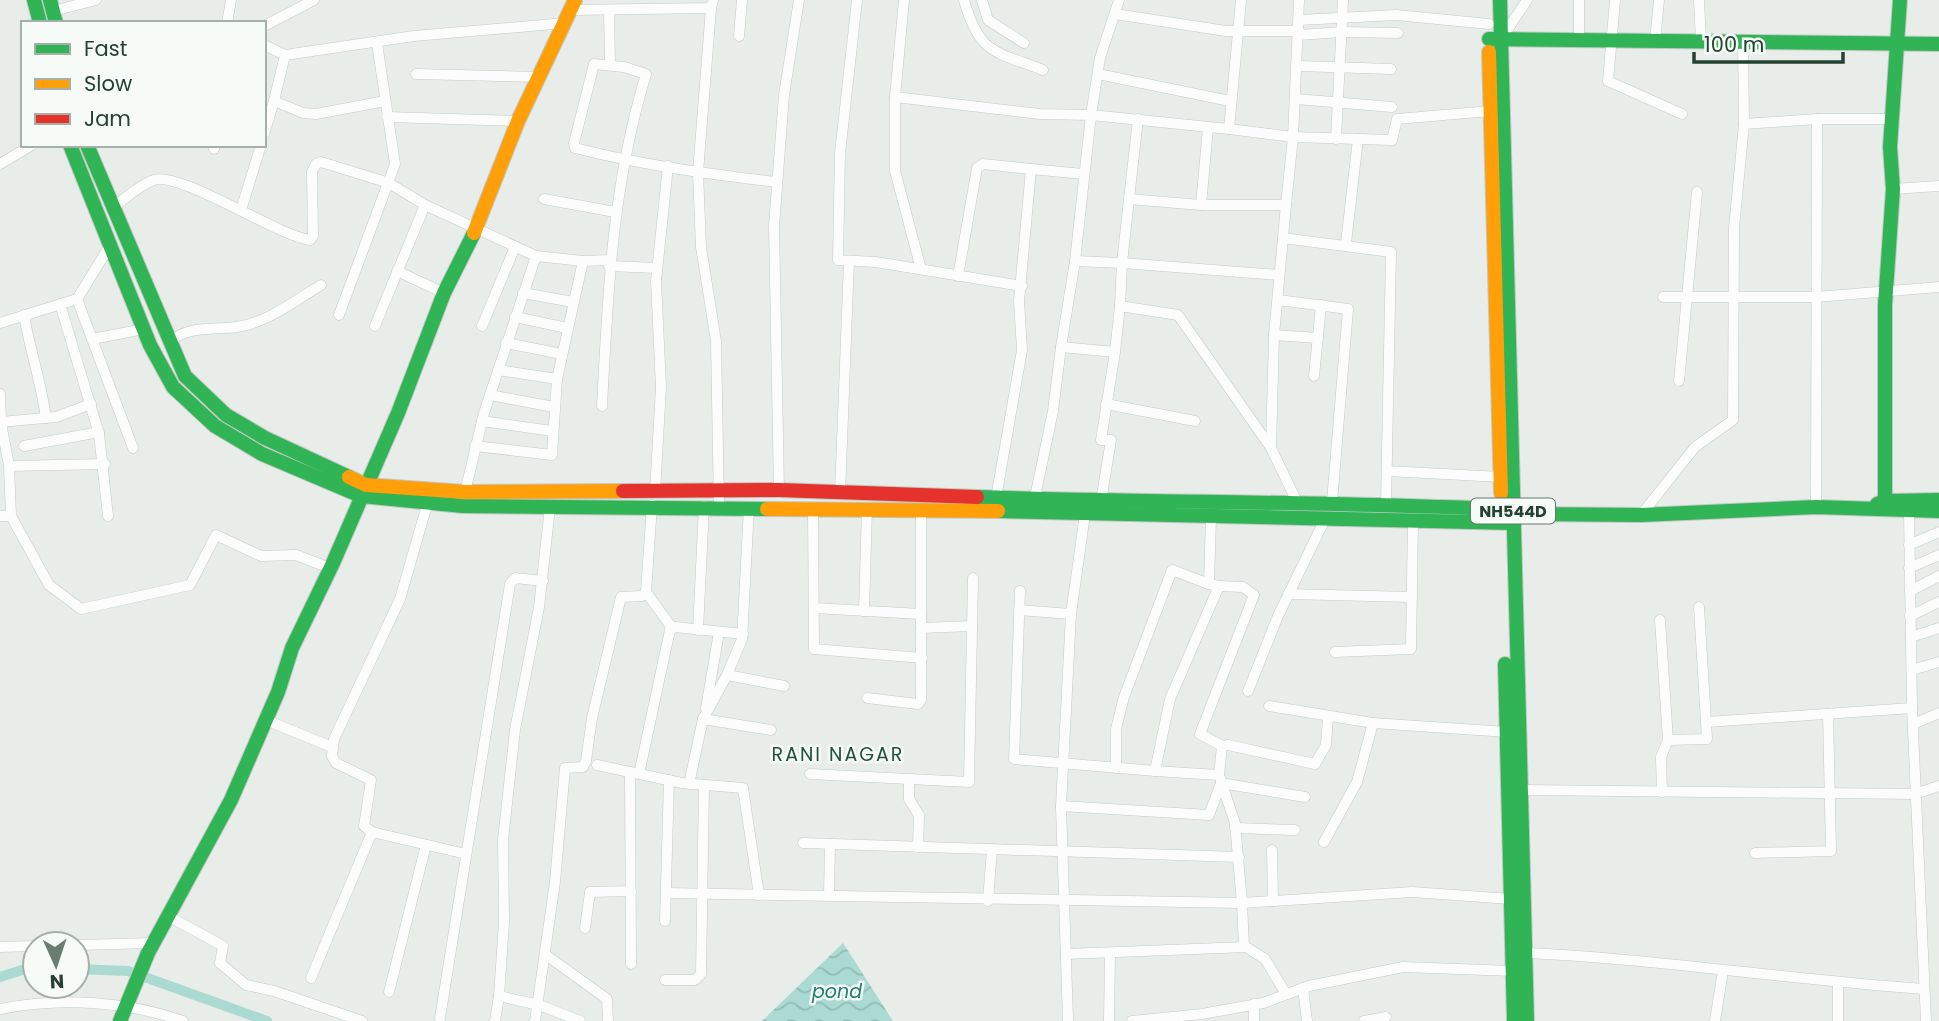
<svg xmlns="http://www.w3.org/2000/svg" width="1939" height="1021" viewBox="0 0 1939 1021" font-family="Poppins,sans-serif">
<defs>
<pattern id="water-waves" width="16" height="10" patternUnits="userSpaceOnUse" patternTransform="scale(1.75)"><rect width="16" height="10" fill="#aadad2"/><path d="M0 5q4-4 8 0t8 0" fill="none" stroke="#92bcb5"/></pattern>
</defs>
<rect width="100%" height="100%" fill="#e8ede9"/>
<!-- water -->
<path fill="url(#water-waves)" d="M843,943L893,1021H762Z"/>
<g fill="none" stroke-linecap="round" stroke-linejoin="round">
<!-- canal -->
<g stroke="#aadad2" stroke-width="10">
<path d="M77,969L128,971L267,1021"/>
<path d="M0,977L35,966"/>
</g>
<defs>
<g id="street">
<path d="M857,0L840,153L838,260L876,262L1022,286"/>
<path d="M904,0L895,97L1040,114L1091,115L1075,261L1061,347"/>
<path d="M964,0C979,54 994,51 1043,70"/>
<path d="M982,0L988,20L1024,43"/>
<path d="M1119,0L1100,58L1091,115L1229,129"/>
<path d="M1241,0L1229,129L1293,137L1299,0"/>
<path d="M1615,0L1608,81L1682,114"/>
<path d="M1699,0L1701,41"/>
<path d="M711,8L698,172L701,247L716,341L719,507"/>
<path d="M571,10L711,8L713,0"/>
<path d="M609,10L610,65"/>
<path d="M53,11L96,0"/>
<path d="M1115,14L1226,31H1299"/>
<path d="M1299,20L1396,15L1489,24"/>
<path d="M227,23L231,0"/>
<path d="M264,26L314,0"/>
<path d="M1299,35L1342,32L1398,33"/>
<path d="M739,36L742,0"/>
<path d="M1502,38L1527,0"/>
<path d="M1579,41V0"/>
<path d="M1655,41L1659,0"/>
<path d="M264,45L285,55L274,101L303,113L316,114L385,101"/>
<path d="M285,55L414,36L565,23"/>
<path d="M1299,66L1391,69"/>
<path d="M416,74L539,77"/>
<path d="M1098,74L1230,101"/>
<path d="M895,97V171L921,269"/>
<path d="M1296,99L1392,107"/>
<path d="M387,117L518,121"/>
<path d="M1138,119L1129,199L1201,205H1286L1293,137L1392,140L1397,119L1490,111"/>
<path d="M1744,124L1817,119"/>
<path d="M264,134L274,101"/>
<path d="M1336,139L1343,0"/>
<path d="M214,149V145"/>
<path d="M0,164L32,145"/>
<path d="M1893,189L1939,186"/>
<path d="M544,199L615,212"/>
<path d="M1201,205L1208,128"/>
<path d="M1286,205L1274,335L1271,448L1297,502"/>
<path d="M113,207C125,199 139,185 154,180C180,171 278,236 310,240L313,236L312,172L316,164L321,162L389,183L425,205L536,256L583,261L609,260"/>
<path d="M241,210L261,145"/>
<path d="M1283,238L1391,252L1386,504"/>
<path d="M1346,243L1358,139"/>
<path d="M1075,261L1122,263L1129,199"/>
<path d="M609,266L657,268"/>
<path d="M397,271L444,293"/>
<path d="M958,276L977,168L983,164L1031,169"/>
<path d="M523,293L573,302"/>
<path d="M1663,297H1816L1939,287"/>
<path d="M77,299L133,448"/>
<path d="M1278,300L1348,309L1332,502"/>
<path d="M60,304L99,434L108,516"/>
<path d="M1120,306L1122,263L1279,275"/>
<path d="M24,315C30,350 41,382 46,418"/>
<path d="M339,315L395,164L377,43"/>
<path d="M515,317L567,328"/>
<path d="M0,323L77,299L111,244"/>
<path d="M375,326L425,205"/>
<path d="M482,326L515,247"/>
<path d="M1274,335L1318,338"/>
<path d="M92,339L144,329"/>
<path d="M169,343C187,325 213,330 237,327C267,323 296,300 321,285"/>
<path d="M506,343L562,354"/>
<path d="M498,370L557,379"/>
<path d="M1314,376L1321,305"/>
<path d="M1679,381L1697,192"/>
<path d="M0,394L1,423L9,466L11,516L49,585L81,609L190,585L216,535L261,556L296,555L330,568"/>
<path d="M490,395L554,407"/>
<path d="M1106,404L1195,421"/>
<path d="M602,406C608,290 612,187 646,74L624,67L594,64L574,143L575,148C641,165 709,174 776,182"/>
<path d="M482,421L552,431"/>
<path d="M0,422L56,417L91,404"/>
<path d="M24,446L99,432"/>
<path d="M475,446L552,455L557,379L583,261"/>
<path d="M9,466L105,464"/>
<path d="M1387,471L1501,477"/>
<path d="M779,490L774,226L784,95L799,0"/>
<path d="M465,492L484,413L536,256"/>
<path d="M655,492L661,387L656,281L668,166"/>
<path d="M840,493L849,261"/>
<path d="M1035,497L1053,411L1061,347L1115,352L1120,306L1178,315L1271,448"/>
<path d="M996,498L1022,350L1019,301L1031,169L1083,174"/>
<path d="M1101,501L1111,440H1101L1115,352"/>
<path d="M427,505L400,599L334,739L332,756L336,763L371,780L364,826L372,832L466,854"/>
<path d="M1816,507L1817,119H1892"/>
<path d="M813,508L814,649L922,658"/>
<path d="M1909,511L1912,708L1926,1021"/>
<path d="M1641,515L1695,447L1733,420L1734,228L1744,124L1743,42"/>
<path d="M0,516H11"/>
<path d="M1909,545L1939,532"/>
<path d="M1909,568L1939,555"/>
<path d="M1219,586L1243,587L1254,595L1200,734L1222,746"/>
<path d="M1020,591L1014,759L1155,771L1170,699L1219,586L1209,584L1211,517"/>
<path d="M1910,591L1939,576"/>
<path d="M646,592L672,628"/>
<path d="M1288,594L1412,597"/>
<path d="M814,608L921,614"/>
<path d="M1019,610L1071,614"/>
<path d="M864,611L867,509"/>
<path d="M1910,616L1939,602"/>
<path d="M1660,620L1668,740L1661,757L1662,792"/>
<path d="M921,628L972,626"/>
<path d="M698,630L704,506"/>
<path d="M1911,637L1939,628"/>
<path d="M1335,652L1411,649L1413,519"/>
<path d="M1912,670L1939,662"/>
<path d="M727,675L784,686"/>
<path d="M1248,691L1278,616L1325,519"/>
<path d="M867,698L918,704L921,700V510"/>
<path d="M1269,706L1373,723L1507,732"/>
<path d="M706,708L719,632"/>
<path d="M703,719L771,730"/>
<path d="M266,720L332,747"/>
<path d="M1707,722L1912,708"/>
<path d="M1913,724L1939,713"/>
<path d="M1668,740L1707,739L1699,607"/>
<path d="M597,765L682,783L743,788L759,895"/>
<path d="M1116,768V729L1124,697L1172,570L1209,584"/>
<path d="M630,772L631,964"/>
<path d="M639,774L670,630L675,627L743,634"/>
<path d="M810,774L969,782L973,578"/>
<path d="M1219,775L1222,746L1228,745L1315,764L1326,745L1328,718"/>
<path d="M909,780V799L919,815L918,847"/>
<path d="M689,784L703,719L727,675L742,639L749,507"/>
<path d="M1521,790L1915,794L1939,786"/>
<path d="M1061,806L1209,815L1221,783L1305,797"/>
<path d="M1235,828L1295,830"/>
<path d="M1324,842L1357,782L1373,723"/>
<path d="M803,843L1239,857"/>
<path d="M1272,850L1273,901"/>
<path d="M1755,853L1831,851L1828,714"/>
<path d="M666,893L1242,903L1235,823L1219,775L1155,771"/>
<path d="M829,895L830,844"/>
<path d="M988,901L992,849"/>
<path d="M168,916L223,946L220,963L246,985L274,991L362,1021"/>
<path d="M665,921L669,780"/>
<path d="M585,928L590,892L631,891"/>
<path d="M77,945L153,943"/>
<path d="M0,947L35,946"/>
<path d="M1244,947L1242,903L1412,892L1511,899"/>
<path d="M1526,953C1659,959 1791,980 1924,989"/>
<path d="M1066,954L1246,947L1265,959L1286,994"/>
<path d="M546,955L607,999L608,1021"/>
<path d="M311,978L372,832"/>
<path d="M665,980H695L701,974L704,785"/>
<path d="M1838,983V1021"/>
<path d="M1303,988L1307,1021"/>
<path d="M389,992L426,845"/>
<path d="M499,996L504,922L503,840L515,730L539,607L550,507"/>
<path d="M1254,1004V1021"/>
<path d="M0,1009C60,997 126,1001 183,1021"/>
<path d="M440,1018L510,584L515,578L543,581"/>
<path d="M495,1021L499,996L539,1005L580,1021"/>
<path d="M535,1021L555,882L565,768L583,767L586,761L592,718L621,597L642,596L646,592L652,505"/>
<path d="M1068,1021L1061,806L1071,614L1085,514"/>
<path d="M1109,1021L1110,953"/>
<path d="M1132,1021L1202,1014L1263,1003L1309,986L1403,967L1513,971"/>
<path d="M1364,1021L1386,1017"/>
<path d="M1715,1021L1723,971"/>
</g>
<g id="fast">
<path d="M34,0L40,23"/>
<path d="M50,0L56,23"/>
<path d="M1500,0L1527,1021"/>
<path d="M1489,39L1939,44"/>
<path d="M70,145L150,345L173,387L215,426L262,454L361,496L463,506L767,509"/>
<path d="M87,145L185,376L226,415L265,438L349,477"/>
<path d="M977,497C1156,503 1334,501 1513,510"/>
<path d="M1885,501V305L1893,189L1890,147L1900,0"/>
<path d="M1877,504L1885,501L1939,500"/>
<path d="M998,511L1514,523"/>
<path d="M1513,514L1641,515L1816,507L1939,511"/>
<path d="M1505,664L1514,1021"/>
<path d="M120,1021L148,953L231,800L278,692L292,648L333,563L398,413L444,293L474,233"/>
</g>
<g id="slow">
<path d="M1489,52L1501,493"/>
<path d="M474,233L518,121L575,0"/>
<path d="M349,477L366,485L465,492L623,491"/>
<path d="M767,509L998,511"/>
</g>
<path id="jam" d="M623,491L779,490L977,497"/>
</defs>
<!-- street casing -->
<use href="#street" stroke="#c5cac6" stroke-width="11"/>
<!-- fast casing -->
<use href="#fast" stroke="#c1c9c4" stroke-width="16"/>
<!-- slow casing -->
<use href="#slow" stroke="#c1c9c4" stroke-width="16"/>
<!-- jam casing -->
<use href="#jam" stroke="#c1c9c4" stroke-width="16"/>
<!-- street -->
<use href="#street" stroke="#fcfcfc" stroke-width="10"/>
<!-- fast -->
<use href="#fast" stroke="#30b455" stroke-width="14"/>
<!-- slow -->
<use href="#slow" stroke="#ff9f0a" stroke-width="14"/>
<!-- jam -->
<use href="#jam" stroke="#e5322d" stroke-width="14"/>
</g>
<g text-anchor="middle" stroke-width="5" stroke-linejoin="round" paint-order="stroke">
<!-- shield labels -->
<rect fill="#f7fbf8" stroke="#64796d" stroke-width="2" x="1471" y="498.5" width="84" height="25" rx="5"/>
<g font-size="16" font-weight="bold" fill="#254131">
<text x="1513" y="517">NH544D</text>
</g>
<!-- neighbourhood labels -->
<g font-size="19" letter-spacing="2" fill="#215338" stroke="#f7fbf8">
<text x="838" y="761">RANI NAGAR</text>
</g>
<!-- water labels -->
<g font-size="19" font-style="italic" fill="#1f7c70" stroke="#f7fbf8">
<text x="837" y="998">pond</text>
</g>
</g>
<!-- legend -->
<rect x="21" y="21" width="245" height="126" fill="#f7fbf8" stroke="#a3b1a8" stroke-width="2"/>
<rect x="35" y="44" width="35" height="10" fill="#30b455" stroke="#a3b1a8" stroke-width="2"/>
<text x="84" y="56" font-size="21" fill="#254131">Fast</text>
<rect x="35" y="79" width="35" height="10" fill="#ff9f0a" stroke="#a3b1a8" stroke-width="2"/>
<text x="84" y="91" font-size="21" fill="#254131">Slow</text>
<rect x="35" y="114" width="35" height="10" fill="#e5322d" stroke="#a3b1a8" stroke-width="2"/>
<text x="84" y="126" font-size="21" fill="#254131">Jam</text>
<!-- north arrow -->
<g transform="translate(56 965) rotate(177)"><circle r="33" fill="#f7fbf8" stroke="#a3b1a8" stroke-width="2"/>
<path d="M0-5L12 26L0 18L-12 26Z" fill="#697d71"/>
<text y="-10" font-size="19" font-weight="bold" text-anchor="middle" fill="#254131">N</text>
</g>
<!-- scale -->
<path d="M1694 52v10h149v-10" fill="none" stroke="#254131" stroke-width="3.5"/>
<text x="1704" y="52" font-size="21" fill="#254131" stroke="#f7fbf8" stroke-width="5" paint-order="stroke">100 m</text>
</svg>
